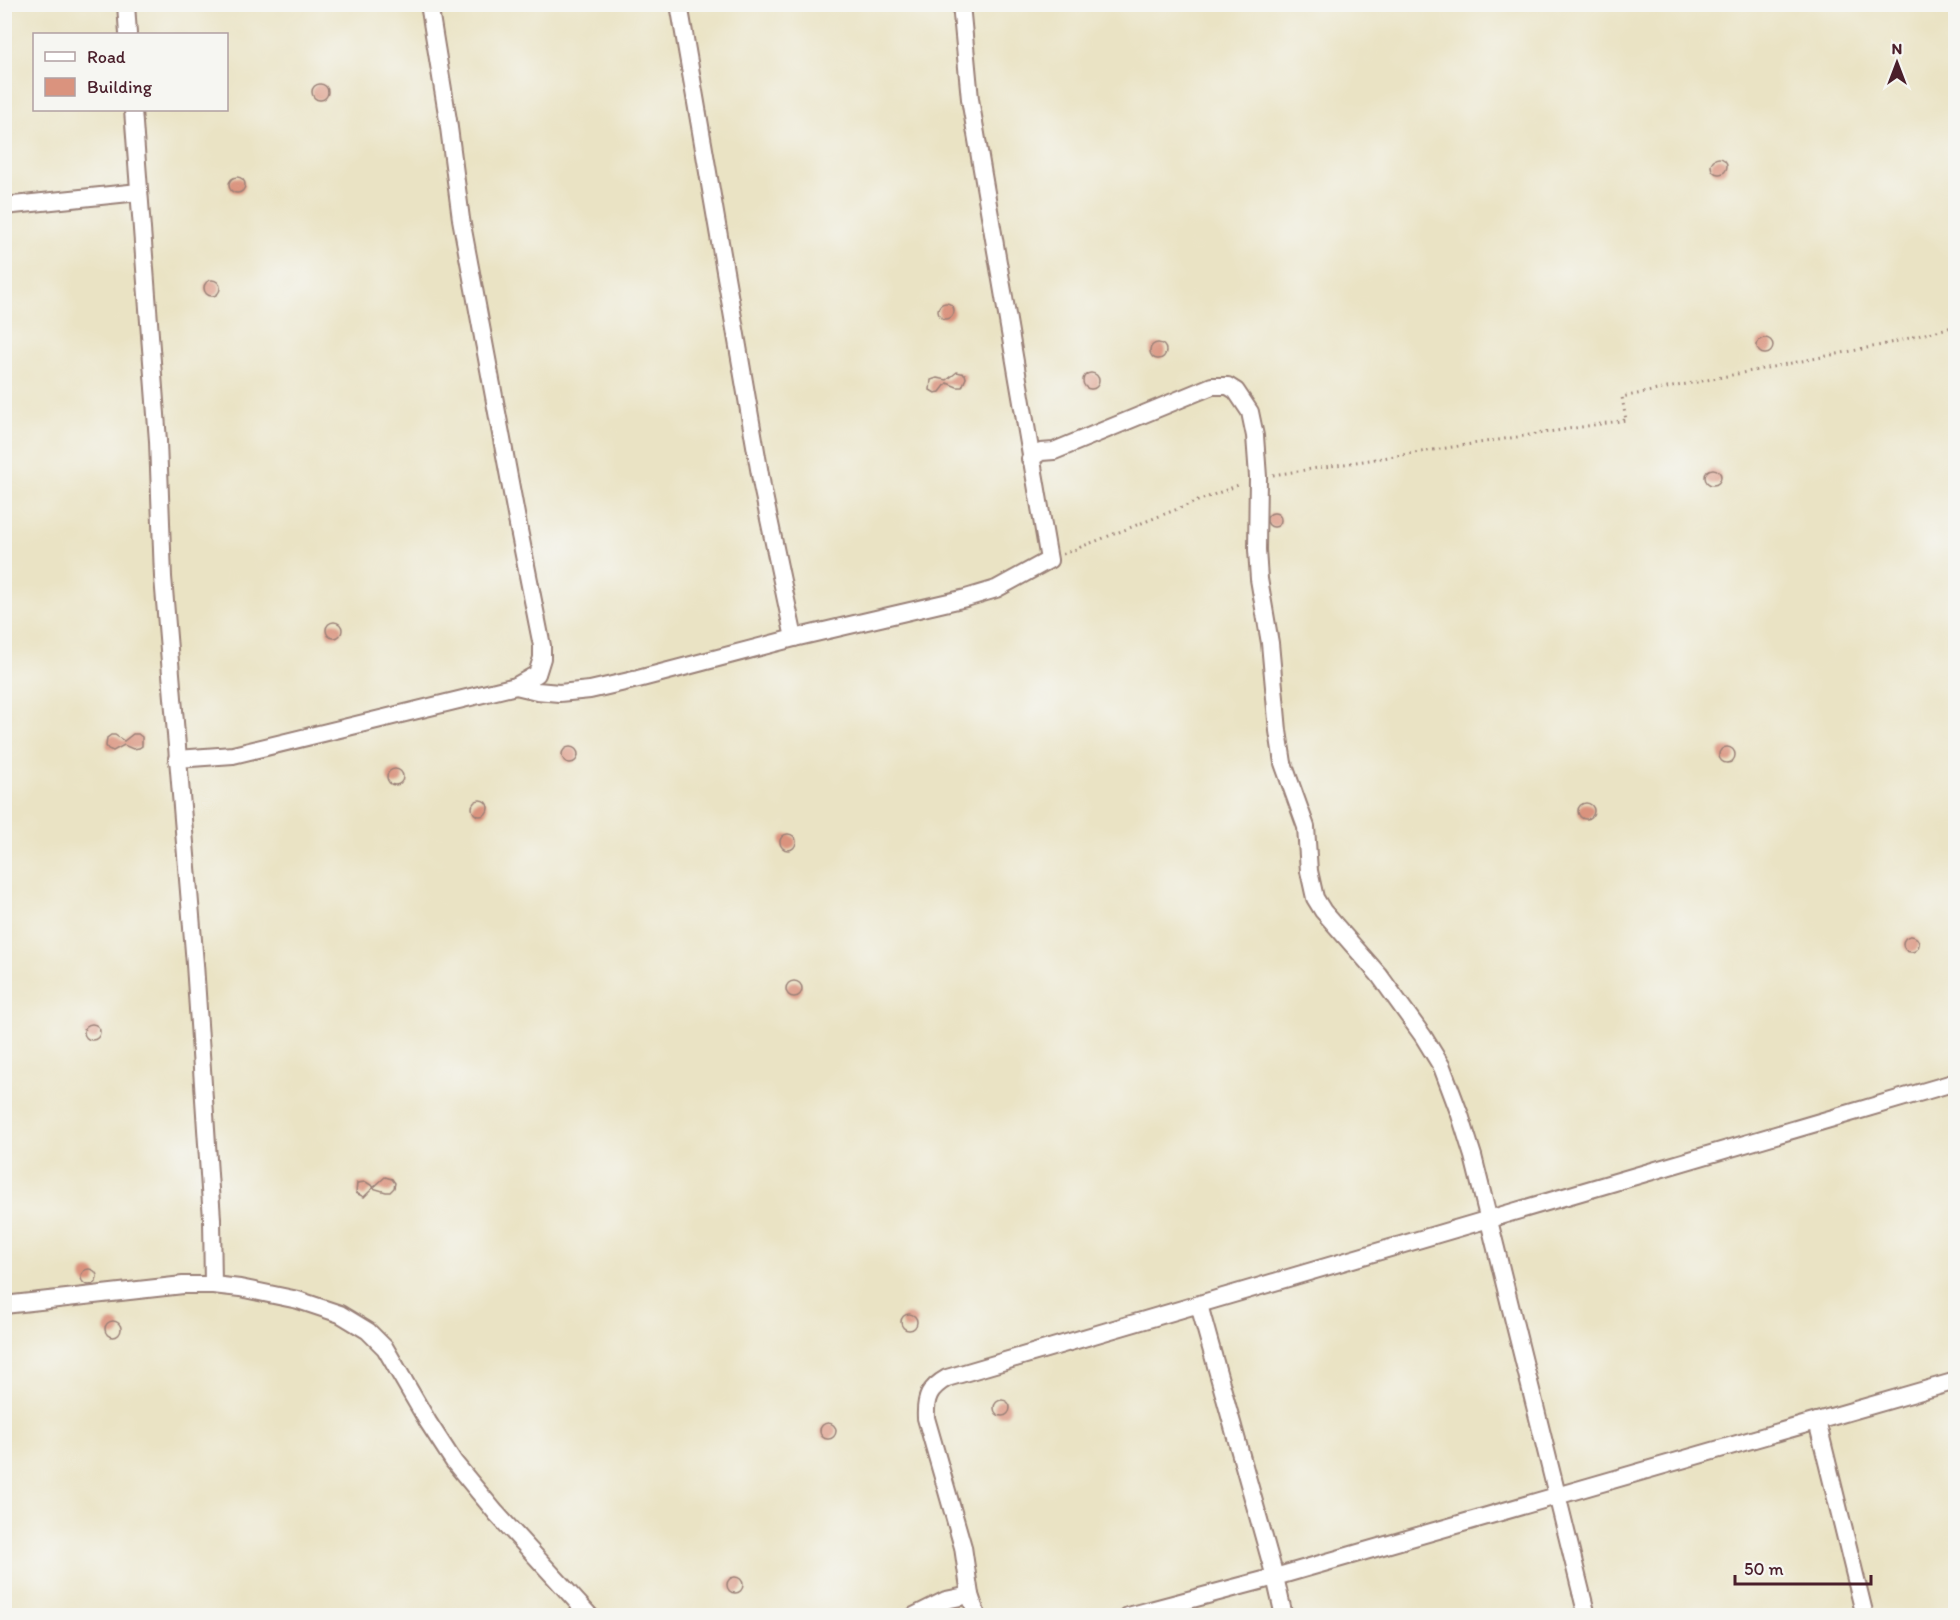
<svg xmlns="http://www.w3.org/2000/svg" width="1960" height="1620" viewBox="0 0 1960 1620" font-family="Itim,sans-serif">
<rect width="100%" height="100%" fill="#f6f6f2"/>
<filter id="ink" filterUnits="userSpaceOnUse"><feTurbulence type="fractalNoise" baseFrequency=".0167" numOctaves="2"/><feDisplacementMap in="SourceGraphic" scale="12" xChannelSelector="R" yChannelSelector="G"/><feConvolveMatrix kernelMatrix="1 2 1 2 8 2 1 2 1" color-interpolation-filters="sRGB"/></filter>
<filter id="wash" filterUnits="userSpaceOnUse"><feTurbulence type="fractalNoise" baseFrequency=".008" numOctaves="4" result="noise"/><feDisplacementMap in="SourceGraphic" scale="24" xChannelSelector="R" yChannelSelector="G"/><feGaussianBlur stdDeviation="1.35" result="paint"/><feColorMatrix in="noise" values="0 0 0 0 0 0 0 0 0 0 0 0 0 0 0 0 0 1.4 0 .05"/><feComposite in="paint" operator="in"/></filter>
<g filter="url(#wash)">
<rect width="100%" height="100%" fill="#eae3c4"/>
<g id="blocks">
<!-- building -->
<g fill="#da937e">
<circle cx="320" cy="92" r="8"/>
<circle cx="1719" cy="166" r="8"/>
<circle cx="237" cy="185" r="8"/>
<circle cx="212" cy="288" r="8"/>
<circle cx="946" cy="311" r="8"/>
<circle cx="1765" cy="346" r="8"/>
<circle cx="1158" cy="351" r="8"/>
<path d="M957,372L965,374L966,378L962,387H957L947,383L940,392L935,393L930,390L931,380L937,378L947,380Z"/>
<circle cx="1091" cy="381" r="8"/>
<circle cx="1713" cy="477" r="8"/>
<circle cx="1274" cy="520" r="7"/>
<circle cx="334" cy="630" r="8"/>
<path d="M133,734H138L142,737V746L139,748L133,749L124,745L113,751L108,749L106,746L107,738L111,735H115L124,741Z"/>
<circle cx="1727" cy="755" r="8"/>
<circle cx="570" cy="755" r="8"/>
<circle cx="395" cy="777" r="8"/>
<circle cx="480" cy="808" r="8"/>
<circle cx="1586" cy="811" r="8"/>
<circle cx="788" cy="842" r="8"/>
<circle cx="1911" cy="944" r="8"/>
<circle cx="794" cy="989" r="8"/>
<circle cx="92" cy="1032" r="8"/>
<path d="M385,1177L392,1179L395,1183L394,1188L390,1192H386L373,1188L364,1197L356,1193L357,1183L366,1182L374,1187Z"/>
<circle cx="89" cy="1277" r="8"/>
<circle cx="909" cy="1322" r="8"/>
<circle cx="113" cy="1329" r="8"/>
<circle cx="1002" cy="1408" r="8"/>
<circle cx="828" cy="1431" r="8"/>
<circle cx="735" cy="1585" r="8"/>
</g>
</g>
</g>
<g filter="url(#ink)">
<use href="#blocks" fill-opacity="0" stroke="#9a8178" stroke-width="1.5"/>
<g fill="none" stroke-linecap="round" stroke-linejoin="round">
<defs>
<g id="minor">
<path d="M126,4L128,34"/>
<path d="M679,4L762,486L794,638"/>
<path d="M133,110L158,441L163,577L195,964L212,1219L213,1285"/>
<path d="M4,206L139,192"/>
<path d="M1030,459L1041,452L1054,451L1212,386H1228L1236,391L1250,412L1255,436L1258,477L1257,550L1259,579L1270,643L1278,731L1283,763L1306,827L1309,871L1315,898L1323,911L1379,975L1423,1036L1442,1067L1460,1115L1473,1156L1587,1616"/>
<path d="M516,686L537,691L559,693L590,690L638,679L794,638L966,598L996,589L1049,560L970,99L961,4"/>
<path d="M177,759L233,755L516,686L537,674L542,658V646L517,520L461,219L448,120L429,4"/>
<path d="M4,1305L183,1285H213L240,1288L298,1300L340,1314L368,1331L385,1348L428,1422L454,1462L496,1513L590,1616"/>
<path d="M1199,1305L1275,1577L1284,1616"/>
<path d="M1817,1421L1865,1616"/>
<path d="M970,1595L963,1547L926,1418C925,1398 929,1388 947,1378L1956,1082"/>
<path d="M914,1616L946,1600L970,1595L977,1616"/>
<path d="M1128,1616L1275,1577L1956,1381"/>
</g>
</defs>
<!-- minor casing -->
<use href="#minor" stroke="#9a8178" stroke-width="20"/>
<!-- path -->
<g stroke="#9a8178" stroke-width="3" stroke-dasharray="1.5 4.5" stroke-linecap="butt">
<path d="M1273,475L1626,420L1622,397L1882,345L1956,326"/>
<path d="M1063,554L1241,484"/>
</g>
<!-- minor -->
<use href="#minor" stroke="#fff" stroke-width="16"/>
</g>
</g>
<!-- margin -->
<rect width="1960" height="1620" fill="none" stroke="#f6f6f2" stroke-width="24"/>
<!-- legend -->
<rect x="33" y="33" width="195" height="78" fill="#f6f6f2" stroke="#b1a0a2" stroke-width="1.5"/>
<rect x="45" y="52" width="30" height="9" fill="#ffffff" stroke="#b1a0a2" stroke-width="1.5"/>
<text x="87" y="63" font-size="18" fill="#4a1f2b">Road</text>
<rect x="45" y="78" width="30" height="18" fill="#da937e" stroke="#b1a0a2" stroke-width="1.5"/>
<text x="87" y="93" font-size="18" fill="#4a1f2b">Building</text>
<!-- north arrow -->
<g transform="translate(1897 63)" stroke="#f6f6f2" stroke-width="4.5" paint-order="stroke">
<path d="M0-4.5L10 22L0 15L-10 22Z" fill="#4a1f2b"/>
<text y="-9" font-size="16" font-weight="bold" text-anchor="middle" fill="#4a1f2b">N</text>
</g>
<!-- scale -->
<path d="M1735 1575v9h136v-9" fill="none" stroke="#4a1f2b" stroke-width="3"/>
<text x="1744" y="1575" font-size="18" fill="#4a1f2b" stroke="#f6f6f2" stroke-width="4.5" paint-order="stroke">50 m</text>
</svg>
